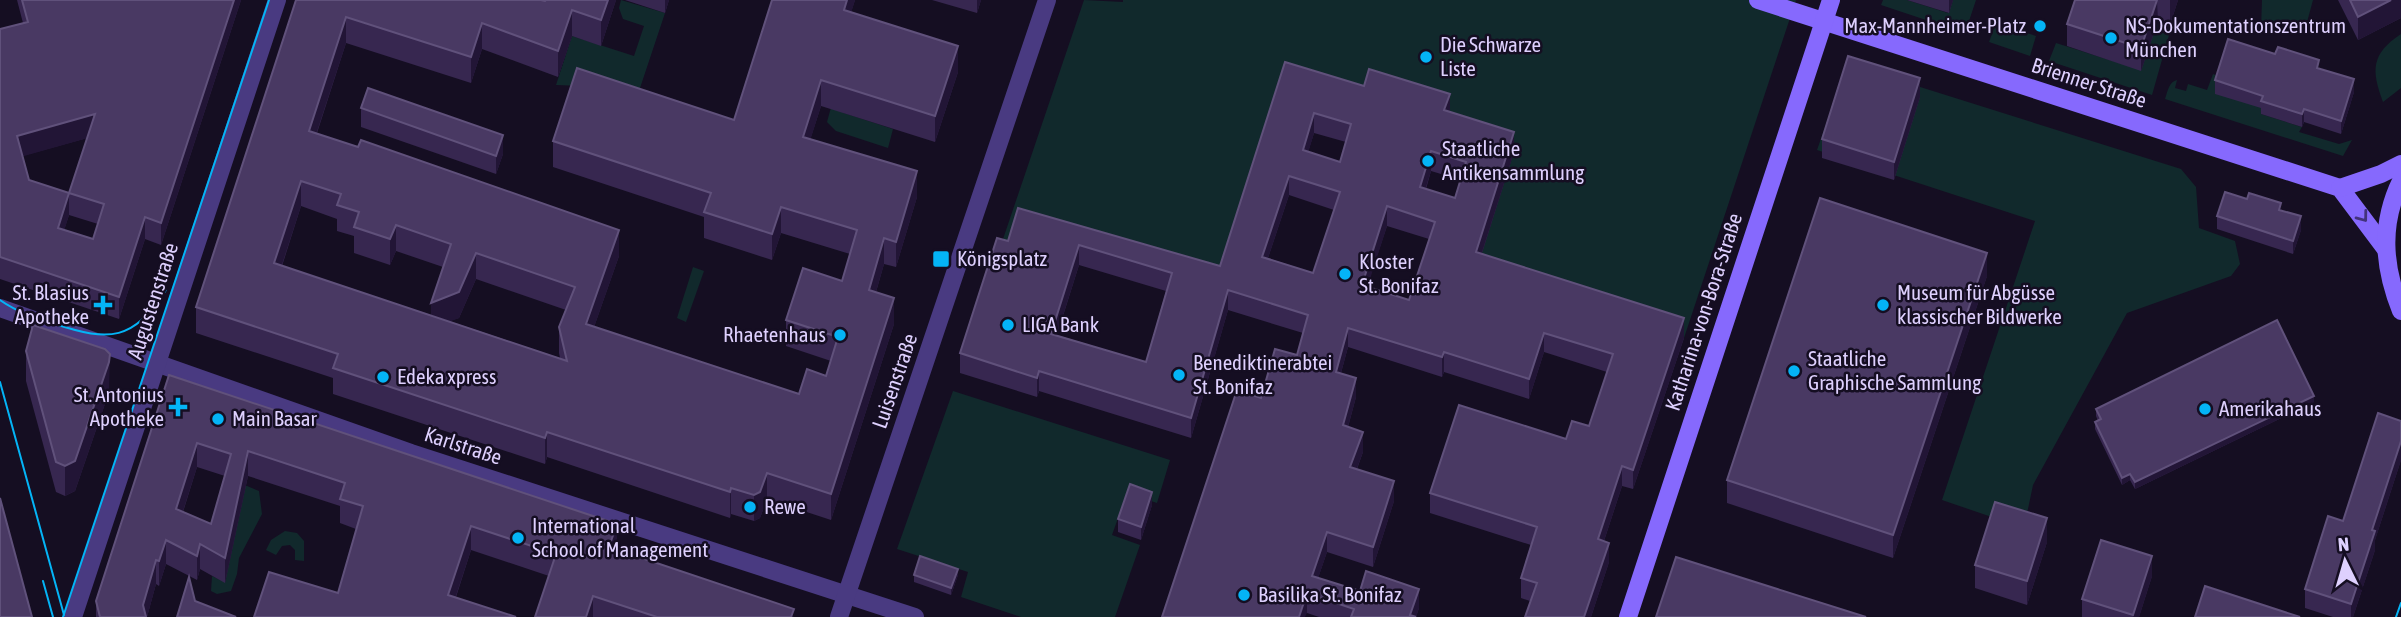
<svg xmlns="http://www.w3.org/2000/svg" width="2401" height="617" viewBox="0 0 2401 617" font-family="'Asap Condensed',sans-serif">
<rect width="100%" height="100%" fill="#150e22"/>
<!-- green -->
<g fill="#11292c">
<path d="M621,0L665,13L635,103L583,86L556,85L572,36L634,56L644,26L623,19L619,8Z"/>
<path d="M1084,0L1123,2V0H1796L1684,338L1476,271L1514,152L1285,82L1222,280L1002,242Z"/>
<path d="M1883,0H1907L1948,13L1953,0H1976L1965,33L1881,5Z"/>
<path d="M2262,0H2313L2306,26L2261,29Z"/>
<path d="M1996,23L2036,36L2030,56L1989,42Z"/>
<path d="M2156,24L2171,28L2152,95L2049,61L2056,43L2141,70Z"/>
<path d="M2401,34V88L2383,102C2371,70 2371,54 2401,34Z"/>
<path d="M1847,64L2181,169L2196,187L2199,228L2235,241L2240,264L2231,276L2127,313L2033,485L2024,528L1942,500L2035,221L1817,150Z"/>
<path d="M2213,74L2220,77L2263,109L2261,114L2302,127L2299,132L2339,144L2352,140L2343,156L2165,99C2168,90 2169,82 2177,80L2175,88L2186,91L2188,84L2207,90Z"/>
<path d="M833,100L844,113L893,129L888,148L836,131L827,122Z"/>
<path d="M693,267L704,271L686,322L677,318Z"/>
<path d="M953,391L1170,460L1157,503L1127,493L1112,535L1140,545L1115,617H1021L961,597L968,572L897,549Z"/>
<path d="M233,480L259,491L262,514L239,558L237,574L231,591L217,594L211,591L212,576L225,582L245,489Z"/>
<path d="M285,531L297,533L304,541V561L295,560V550L290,545L282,546L276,555L266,550L271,540Z"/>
</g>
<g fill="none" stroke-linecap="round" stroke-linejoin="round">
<!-- street -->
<g stroke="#493a81" stroke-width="18">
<path d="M0,308L411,453L915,617"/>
<path d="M73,617L277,0"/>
<path d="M839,617L1047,0"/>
</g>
<!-- secondary -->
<g stroke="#8669fd" stroke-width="18">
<path d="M1758,0L2340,188L2385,248"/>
<path d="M2401,181C2380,224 2383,266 2401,311"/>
<path d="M2340,188L2381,174L2401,164"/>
<path d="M1628,617L1831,0"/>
</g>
<!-- tram -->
<g stroke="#04b4f6" stroke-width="2">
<path d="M0,300C17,312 36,318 55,324C110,342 133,341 166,290"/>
<path d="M0,382L64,615"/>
<path d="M43,581L53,617"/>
<path d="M63,617L269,0"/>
<path d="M2396,617L2401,603"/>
</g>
</g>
<!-- wall -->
<g fill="#372750" fill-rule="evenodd">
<path d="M17,0H241L161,245L145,239L119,319L0,279V29L23,23ZM87,138L69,193L29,180L22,156ZM69,215L98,224L93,239L64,230Z"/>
<path d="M296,0L545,1L546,0H616L601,46L572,36L558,77L482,49L471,83L346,43L317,133L619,256L594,327L799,394L826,376L831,361L786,346V320L842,281L850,254L781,233L772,260L704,238V217L553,167V141L734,120L772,0H855L851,12L958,72L935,142L821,106L810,140L917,197L896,267L884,264L876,292L894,324L831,520L767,499L760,518L754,521L731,514L730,518L547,457L545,464L333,394V378L196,333V307ZM301,206L337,219V231L354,236V253L390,265L396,251L443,267L431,315L282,266ZM476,279L566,310L559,327V353L560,358L449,321L459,318Z"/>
<path d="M625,0H669L665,13Z"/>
<path d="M932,0H981L977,13Z"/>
<path d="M1907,0H1953L1949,13Z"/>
<path d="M2075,0H2178L2170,25L2158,21L2141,71L2067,46V24Z"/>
<path d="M2338,0H2401V18L2358,40Z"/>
<path d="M1285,62L1450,112L1514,152L1482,253L1684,338L1633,489L1622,486L1604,541L1609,562L1591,617H1525L1530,601L1521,598V578L1531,545L1430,513V493L1566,439L1589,426L1607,372L1544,352L1529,399L1444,372L1442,377L1348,347L1341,373L1356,397L1348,427L1363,452L1357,469L1394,501L1373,567L1327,552L1318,578L1419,608L1416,617H1319L1307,613L1261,398L1297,355L1303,333L1228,310L1191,438L1039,391L1037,397L960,373V353L1008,241L1018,208L1220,266ZM1314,133L1346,142L1340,162L1308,152ZM1431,171L1461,180L1455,198L1426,189ZM1289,195L1334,210L1313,273L1268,258ZM1387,226L1429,239L1409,300L1367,286ZM1079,265L1166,291L1146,362L1057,335Z"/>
<path d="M2319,69L2354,92L2341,134L2304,122L2302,127L2261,114V108L2215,94V80Z"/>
<path d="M1920,97L1894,180L1822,158V139Z"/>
<path d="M361,108L503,154L496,174L361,127Z"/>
<path d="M2281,210L2301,230L2293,254L2217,229V216Z"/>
<path d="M1987,276L1893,558L1727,503V480Z"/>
<path d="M26,351L109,392L75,491L65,496L56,492L26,381Z"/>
<path d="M169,375L617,548L616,550L794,617H535L549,576L471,550L456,597L338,593L356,529L340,523V506L248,476L225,583L200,569L197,580L166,564L159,586L156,584L147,617H96V601ZM197,467L225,476L211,524L183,512Z"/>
<path d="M2314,402L2135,489L2130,480L2122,485L2095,429V422L2098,421L2096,416V409Z"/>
<path d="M2401,421V460L2375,540V550L2353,617H2333L2305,608V589L2343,521Z"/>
<path d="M1152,505L1141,540L1118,532V519Z"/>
<path d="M2047,542L2027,605L1975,588V565Z"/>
<path d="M914,575H958L951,595L914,582Z"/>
<path d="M2152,576L2139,617H2082V599Z"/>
</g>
<!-- shaded-wall -->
<g fill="#221536">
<path d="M234,0H241L161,245V223Z"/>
<path d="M608,0H616L601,46V20Z"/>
<path d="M665,0H669L665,13Z"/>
<path d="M847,0H855L844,36V10Z"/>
<path d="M977,0H981L977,13Z"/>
<path d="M1949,0H1953L1949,13Z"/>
<path d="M2157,0L2158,21L2141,71V48Z"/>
<path d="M2170,0H2178L2170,25Z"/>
<path d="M2391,0H2401V18L2358,40V17Z"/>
<path d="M572,10V36L558,77V51Z"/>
<path d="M346,17V43L309,156V131Z"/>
<path d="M482,23V49L471,83V57Z"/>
<path d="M958,46V72L935,142V116Z"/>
<path d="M1920,78V97L1894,180V162Z"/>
<path d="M2354,79V92L2341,134V121Z"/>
<path d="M821,80V106L803,163V137Z"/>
<path d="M1450,94V114L1444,110Z"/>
<path d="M2304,109V122L2302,127V114Z"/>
<path d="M1314,113V133L1303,170V150Z"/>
<path d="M95,114V136L17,158V136Z"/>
<path d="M1514,132V152L1476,271V252Z"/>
<path d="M503,135V154L496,174V156Z"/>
<path d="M1431,151V171L1420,206V187Z"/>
<path d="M917,171V197L896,267V242Z"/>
<path d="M1289,176V195L1262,276V257Z"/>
<path d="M301,181V206L274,289V263Z"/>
<path d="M69,193V215L58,250V228Z"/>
<path d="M1387,206V226L1362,304V285Z"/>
<path d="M781,207V233L772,260V234Z"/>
<path d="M2301,216V230L2293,254V241Z"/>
<path d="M145,217V239L119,319V297Z"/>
<path d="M396,225V251L390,265V239Z"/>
<path d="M619,230V256L586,350V324Z"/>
<path d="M884,238V264L869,316V290Z"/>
<path d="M1079,245V265L1051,353V334Z"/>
<path d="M476,253V279L459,318L431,329V303Z"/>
<path d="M1987,253V276L1893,558V535Z"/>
<path d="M1228,290V310L1191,438V418Z"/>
<path d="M894,298V324L831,520V494Z"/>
<path d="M1684,318V338L1633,489V470Z"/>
<path d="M1348,328V347L1336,391V372Z"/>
<path d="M1544,333V352L1529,399V379Z"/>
<path d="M1444,352V372L1442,377V357Z"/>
<path d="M110,354L109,392L75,491L65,496V466Z"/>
<path d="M1039,371V391L1037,397V378Z"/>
<path d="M1356,378V397L1343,445V425Z"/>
<path d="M2314,396V402L2135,489V482Z"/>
<path d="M547,432V457L545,464V438Z"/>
<path d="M1363,432V452L1350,487V467Z"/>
<path d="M2401,441V460L2375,540V550L2353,617H2351V604L2372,530Z"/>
<path d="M197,443V467L176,533V509Z"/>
<path d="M248,451V476L225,583V558Z"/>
<path d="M1622,466V486L1598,559V539Z"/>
<path d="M767,473V499L760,518L754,521V495Z"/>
<path d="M2130,474V480L2122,485V478Z"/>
<path d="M1394,481V501L1373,567V547Z"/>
<path d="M731,488V514L730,518V492Z"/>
<path d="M1152,492V505L1141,540V527Z"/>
<path d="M2047,518V542L2027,605V581Z"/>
<path d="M617,524V548L609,572V547Z"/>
<path d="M471,526V550L449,617L448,595Z"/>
<path d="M1327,532V552L1312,596V576Z"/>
<path d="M166,540V564L159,586V561Z"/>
<path d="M1609,543V562L1591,617H1584Z"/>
<path d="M200,544V569L197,580V556Z"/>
<path d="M2152,556V576L2139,617H2133Z"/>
<path d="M156,560V584L147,617L143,605Z"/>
<path d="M958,569V575L951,595V588Z"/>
<path d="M1419,589V608L1416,617L1410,615Z"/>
<path d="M1307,593V613L1305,617H1299Z"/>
<path d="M593,596V617H586Z"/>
</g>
<!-- building -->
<g fill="#493963" stroke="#60517b" stroke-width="2" fill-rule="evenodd">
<path d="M22,0H234L161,223L145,217L119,297L0,257V29L28,22ZM95,114L69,193L29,180L17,136ZM69,193L104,204L93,239L58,228Z"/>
<path d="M296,0H541L545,1L546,0H608L601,20L572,10L558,51L482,23L471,57L346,17L309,131L358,147L361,140L619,230L586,324L799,394L807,369L826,376L838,337L786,320L803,268L842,281L857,230L781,207L772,234L704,212L711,193L553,141L577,68L734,120L772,0H847L844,10L958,46L935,116L821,80L803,137L917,171L896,242L884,238L869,290L894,298L831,494L767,473L760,492L754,495L731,488L730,492L547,432L545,438L333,368L338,354L196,307ZM301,181L341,194L337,205L359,212L354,227L390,239L396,225L451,244L431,303L459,292L476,253L575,287L559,327L567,361L274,263Z"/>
<path d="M2075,0H2157L2141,48L2067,24Z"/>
<path d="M2350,0H2391L2358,17Z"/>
<path d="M2228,39L2275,54L2278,47L2319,60L2317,68L2354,79L2341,121L2304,109L2302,114L2261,101L2263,96L2215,80Z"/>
<path d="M1848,56L1920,78L1894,162L1822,139Z"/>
<path d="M1285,62L1364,86L1369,69L1450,94L1444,110L1514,132L1476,252L1684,318L1633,470L1622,466L1598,539L1609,543L1584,617H1525L1537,583L1521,578L1537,527L1430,493L1459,405L1566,439L1572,421L1589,426L1613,354L1544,333L1529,379L1444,352L1442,357L1348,328L1336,372L1356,378L1343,425L1363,432L1350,467L1394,481L1373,547L1327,532L1312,576L1360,591L1366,571L1419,589L1410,615L1416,617H1351L1354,609L1307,593L1299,617H1162L1237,390L1261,398L1275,349L1297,355L1308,315L1228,290L1191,418L1039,371L1037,378L960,353L997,238L1008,241L1018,208L1220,266ZM1314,113L1351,124L1340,162L1303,150ZM1431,151L1466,162L1455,198L1420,187ZM1289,176L1340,192L1313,273L1262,257ZM1387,206L1435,222L1409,300L1362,285ZM1079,245L1172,273L1146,362L1051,334Z"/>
<path d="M368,88L503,135L496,156L361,108Z"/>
<path d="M2225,192L2247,199L2249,193L2281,203L2279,210L2301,216L2293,241L2217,216Z"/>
<path d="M1820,198L1987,253L1893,535L1727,480Z"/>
<path d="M2277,320L2314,396L2135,482L2130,474L2122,478L2095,422L2101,419L2096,409Z"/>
<path d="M33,325L105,349L110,354L109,362L75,461L65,466L56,462L26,351Z"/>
<path d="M169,375L617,524L609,547L794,609L791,617H657L593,596L586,617H535L556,554L471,526L448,595L516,617H254L269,572L338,593L363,506L340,499L345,483L248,451L225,558L200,544L197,556L166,540L159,561L156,560L143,605L146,617H100L96,601ZM197,443L231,454L211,524L176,509Z"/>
<path d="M2378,413L2401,421V441L2372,530L2375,531L2351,604L2305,589L2328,516L2343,521Z"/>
<path d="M1130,484L1152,492L1141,527L1118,519Z"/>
<path d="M0,498L32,617H0Z"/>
<path d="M1995,502L2047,518L2027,581L1975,565Z"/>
<path d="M2101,540L2152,556L2133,615L2082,599Z"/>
<path d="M920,556L958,569L951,588L914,575Z"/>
<path d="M1676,557L1866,617H1656Z"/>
<path d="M189,577L195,601L236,617H177Z"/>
<path d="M2205,586L2300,617H2195Z"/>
</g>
<!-- one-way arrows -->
<defs><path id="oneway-chevron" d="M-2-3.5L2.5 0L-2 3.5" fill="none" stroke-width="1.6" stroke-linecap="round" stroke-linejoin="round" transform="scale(1.75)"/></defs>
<use stroke="#42327a" href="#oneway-chevron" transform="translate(2363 217) rotate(53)"/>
<!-- markers -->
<g fill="#04b4f6" stroke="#150e22" stroke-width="2.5">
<circle cx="2040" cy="26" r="7"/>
<circle cx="2111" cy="38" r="7"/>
<circle cx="1426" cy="57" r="7"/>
<circle cx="1428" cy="161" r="7"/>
<rect x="932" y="250" width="18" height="18" rx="3.5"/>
<circle cx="1345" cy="274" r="7"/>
<path d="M99.5 294.5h7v7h7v7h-7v7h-7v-7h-7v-7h7z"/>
<circle cx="1883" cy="305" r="7"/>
<circle cx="1008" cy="325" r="7"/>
<circle cx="840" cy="335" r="7"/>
<circle cx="1794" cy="371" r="7"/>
<circle cx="1179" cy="375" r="7"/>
<circle cx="383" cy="377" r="7"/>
<path d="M174.5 396.5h7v7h7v7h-7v7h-7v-7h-7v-7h7z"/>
<circle cx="2205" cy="409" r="7"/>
<circle cx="218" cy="419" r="7"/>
<circle cx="750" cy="507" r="7"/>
<circle cx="518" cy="538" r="7"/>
<circle cx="1244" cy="595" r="7"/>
</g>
<g text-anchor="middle" stroke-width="5" stroke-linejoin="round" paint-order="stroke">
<!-- poi labels -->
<g font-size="21" fill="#ded0fe" stroke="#150e22" text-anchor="start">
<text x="2026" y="33" text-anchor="end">Max-Mannheimer-Platz</text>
<text x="2125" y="33">NS-Dokumentationszentrum<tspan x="2125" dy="24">München</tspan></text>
<text x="1440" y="52">Die Schwarze<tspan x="1440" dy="24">Liste</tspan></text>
<text x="1442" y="156">Staatliche<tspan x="1442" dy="24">Antikensammlung</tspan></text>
<text x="957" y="266">Königsplatz</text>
<text x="1359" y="269">Kloster<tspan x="1359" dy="24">St. Bonifaz</tspan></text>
<text x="89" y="300" text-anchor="end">St. Blasius<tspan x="89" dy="24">Apotheke</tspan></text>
<text x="1897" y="300">Museum für Abgüsse<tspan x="1897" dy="24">klassischer Bildwerke</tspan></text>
<text x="1022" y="332">LIGA Bank</text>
<text x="826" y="342" text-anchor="end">Rhaetenhaus</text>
<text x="1808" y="366">Staatliche<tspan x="1808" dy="24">Graphische Sammlung</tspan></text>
<text x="1193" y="370">Benediktinerabtei<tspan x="1193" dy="24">St. Bonifaz</tspan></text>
<text x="397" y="384">Edeka xpress</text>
<text x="164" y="402" text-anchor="end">St. Antonius<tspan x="164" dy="24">Apotheke</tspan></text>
<text x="2219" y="416">Amerikahaus</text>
<text x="232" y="426">Main Basar</text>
<text x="764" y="514">Rewe</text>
<text x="532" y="533">International<tspan x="532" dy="24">School of Management</tspan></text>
<text x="1258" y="602">Basilika St. Bonifaz</text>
</g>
<!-- street labels -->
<g font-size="21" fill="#ded0fe" stroke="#150e22">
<text transform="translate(2089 83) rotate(18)" y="7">Brienner Straße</text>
<text transform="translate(153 301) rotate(-72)" y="7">Augustenstraße</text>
<text transform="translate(1704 312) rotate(-72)" y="7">Katharina-von-Bora-Straße</text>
<text transform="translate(895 381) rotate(-71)" y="7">Luisenstraße</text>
<text transform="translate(463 446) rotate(18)" y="7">Karlstraße</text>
</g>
</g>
<!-- north arrow -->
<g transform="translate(2345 561) rotate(355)" stroke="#150e22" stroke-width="5" paint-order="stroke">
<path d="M0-5L12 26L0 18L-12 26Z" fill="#ded0fe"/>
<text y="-10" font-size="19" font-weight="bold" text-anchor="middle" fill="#ded0fe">N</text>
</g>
</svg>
